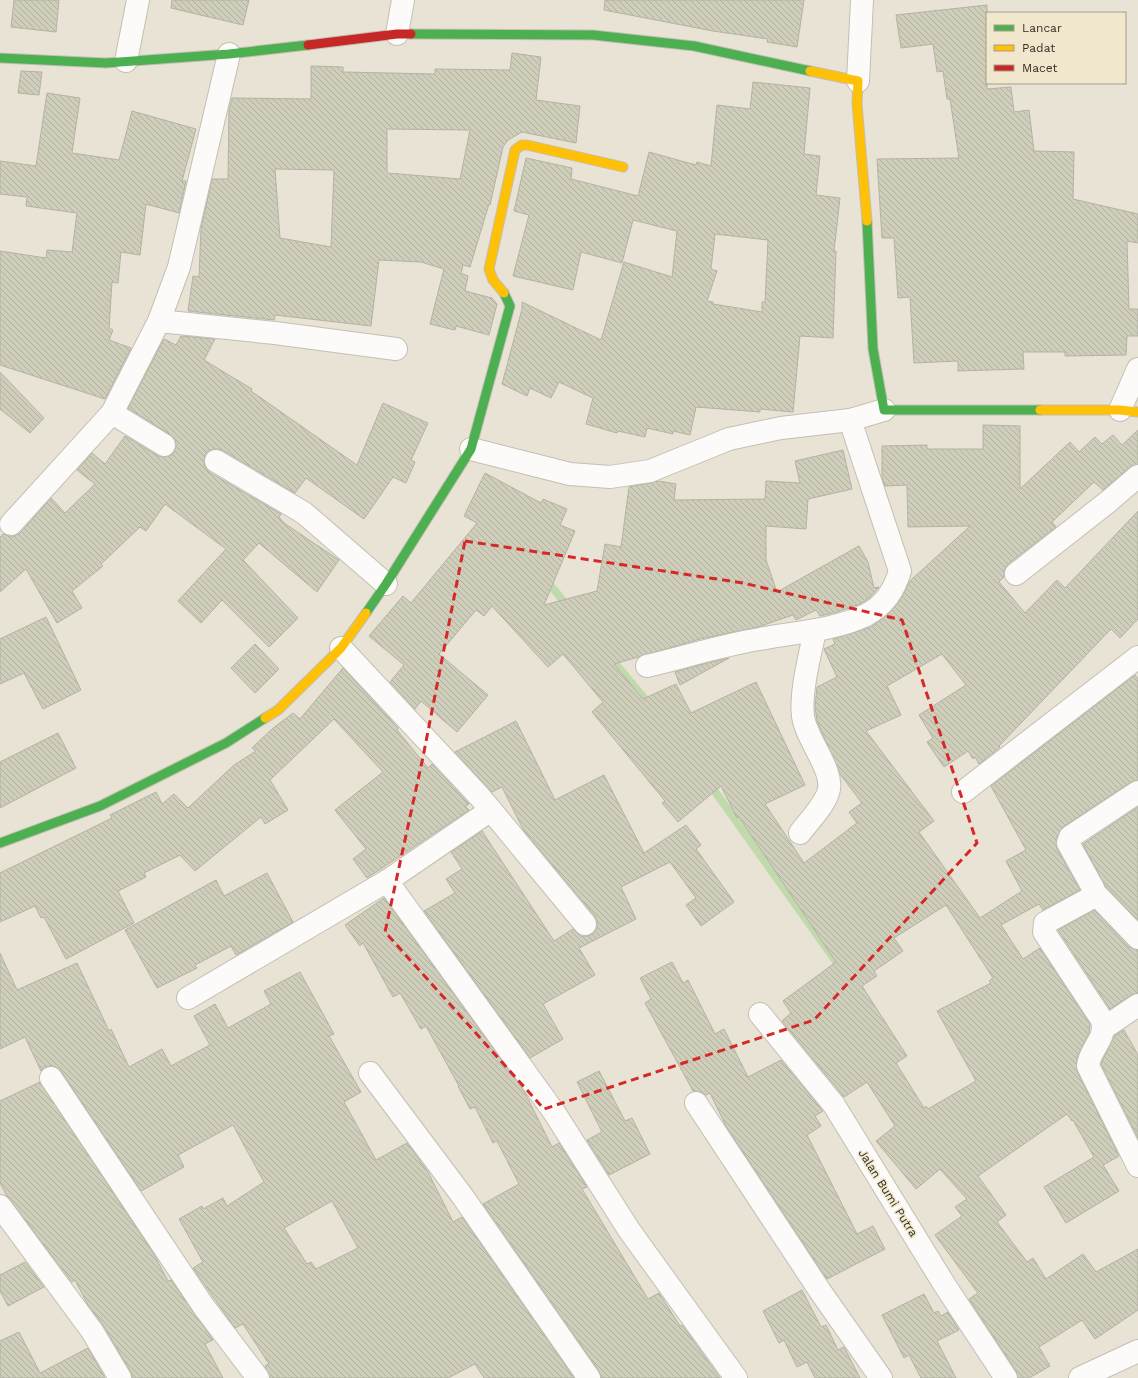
<svg xmlns="http://www.w3.org/2000/svg" width="1138" height="1378" viewBox="0 0 1138 1378" font-family="'Work Sans',sans-serif">
<defs>
<pattern id="building-back-hatch" width="6" height="6" patternUnits="userSpaceOnUse"><rect width="6" height="6" fill="#cfceba"/><path d="M-1 5l2 2M0 0l6 6M5-1l2 2" fill="none" stroke="#b2b1a0"/></pattern>
</defs>
<rect width="100%" height="100%" fill="#e8e3d4"/>
<g fill="none" stroke-linecap="round" stroke-linejoin="round">
<!-- stream -->
<g stroke="#c1daab" stroke-width="8">
<path d="M546,580L570,609"/>
<path d="M609,656L650,705"/>
<path d="M709,783L837,963"/>
</g>
</g>
<!-- building -->
<g fill="url(#building-back-hatch)" stroke="#b3b2a6" fill-rule="evenodd">
<path d="M14,0H59L56,32L11,27Z"/>
<path d="M172,0H249L243,25L171,8Z"/>
<path d="M605,0H804L797,47L767,42L768,39L713,31L604,10Z"/>
<path d="M987,5V89L1011,87L1014,112L1029,110L1034,151L1074,152L1073,199L1138,214V243L1127,241L1129,309H1138V336H1127L1126,355L1065,356V352H1023L1024,369L958,371V361L914,363L910,297L898,298L894,238H882L877,159L959,158L950,99H947L943,71L937,72L933,44L901,48L896,15Z"/>
<path d="M512,53L541,57L536,100L580,106L576,143L522,132L508,140L503,147L490,205L489,204L470,267L463,265L461,273L468,276L465,291L492,298L497,304L489,335L456,326L455,330L430,324L444,269L421,262L379,260L371,326L275,315L274,320L188,311L193,276L199,277L201,229L212,179H228L229,110L232,98L311,99V66L343,67V72L435,74V69L510,70ZM387,129L470,130L460,179L387,173ZM275,169L334,170L331,247L280,238Z"/>
<path d="M21,71L42,72L39,95L18,93Z"/>
<path d="M753,82L810,88L804,154L820,156L816,195L840,198L834,251H836L833,338L800,336L793,412L760,409V412L696,407L690,435L673,431V434L647,428L645,437L618,431L617,433L586,424L593,398L559,382L551,398L530,388L527,396L502,384L522,309V302L601,340L624,262L672,277L677,231L633,220L622,263L581,252L573,290L513,276L529,215L514,211L526,158L572,168L571,179L638,196L649,152L696,165L697,162L711,166L717,105L750,109ZM715,234L768,240L765,302H762V312L713,304V302L707,301L717,271L711,269Z"/>
<path d="M47,93L80,98L72,153L119,160L132,111L196,129L182,181H186L179,213L146,204L140,255L121,252L118,283L112,282L109,328L113,330L109,340L131,348L105,399L0,365V251L46,258L47,250L72,252L77,213L26,206L27,197L0,194V161L36,166Z"/>
<path d="M181,336L215,339L204,360L252,389L251,391L357,465L383,403L428,423L411,460L415,462L406,483L393,477L364,519L306,478L295,493L222,450L216,449L210,450L205,454L204,461L205,467L209,472L281,514L279,517L284,523L339,560L317,592L259,543L243,560L298,618L269,647L222,600L201,623L178,601L226,549L165,504L146,531L140,527L101,564L103,566L72,591L82,608L57,623L26,569L0,592V537L3,534L9,536H14L20,533L51,498L65,513L95,484L77,470L92,453L105,464L125,436L158,456L163,457L170,456L174,452L176,445L175,439L171,435L128,408L164,339L176,345Z"/>
<path d="M0,372L44,418L30,433L0,409Z"/>
<path d="M983,425L1020,426V489L1070,442L1079,452L1095,437L1102,444L1113,435L1122,445L1138,430V464L1130,467L1103,490L1094,482L1052,522L1056,527L1008,564L1004,570V577L999,582L1025,613L1057,580L1065,588L1138,511V619L1120,638L1111,629L999,746L1000,747L979,764L975,757L973,759L968,751L944,767L927,742L933,738L919,715L966,685L942,654L887,686L901,715L866,731L934,821L919,832L980,918L1022,891L1006,861L1026,850L991,786L1135,675L1138,679V780L1131,782L1063,827L1056,839L1057,849L1080,890L1043,910L1039,904L1001,925L1023,959L1040,948L1090,1024L1089,1033L1077,1057V1071L1119,1156L1103,1165L1119,1191L1066,1223L1044,1187L1094,1157L1073,1120L1072,1121L1067,1114L978,1176L1006,1215L997,1222L1027,1262L1033,1258L1046,1279L1083,1254L1096,1272L1138,1249V1310L1095,1339L1082,1320L1039,1347L1050,1366L1029,1378H1018L1016,1371L969,1299L978,1293L935,1235L962,1216L955,1207L967,1199L940,1169L916,1189L876,1141L895,1126L867,1082L844,1097L782,1021L791,1013L783,1001L836,962L739,817L737,818L721,786L678,822L662,803L665,801L592,712L603,702L563,654L548,667L492,606L484,616L476,610L439,654L488,695L457,732L421,701L415,709L390,682L404,665L369,636L403,596L411,603L477,523L464,516L485,473L541,503L543,499L567,509L560,525L575,531L544,605L597,591L605,544L621,547L629,487L658,481L676,484L674,500L765,499L766,481L800,483L795,461L843,450L852,489L808,499L806,529L766,526V560L777,592L859,546L868,562L874,588L879,587L870,597L860,604L837,612L820,616L816,610L796,620L793,615L758,627L700,639L614,664L643,699L676,684L691,713L756,682L805,785L765,804L804,863L857,823L849,812L862,803L840,774L817,721L815,707L817,687L837,677L824,649L835,644L833,639L871,627L886,616L898,603L910,581L970,526L908,527L907,485L885,486L882,478V446L927,445V449H983ZM946,905L993,978L989,981L991,983L937,1011L976,1081L928,1109L926,1106L924,1108L896,1063L907,1056L862,986L877,976L874,971L903,951L894,938Z"/>
<path d="M46,617L81,690L43,709L24,673L0,684V639Z"/>
<path d="M255,644L279,669L255,693L231,668Z"/>
<path d="M729,658L680,685L675,672L707,663Z"/>
<path d="M343,668L398,728L397,730L428,768L432,764L469,804L465,806L469,810L367,878L353,859L366,849L335,810L383,772L334,719L270,780L288,810L265,824L261,817L195,871L180,855L144,873L146,877L118,891L134,923L66,959L44,917L41,918L35,906L0,922V873L112,818L110,815L156,792L162,804L174,794L188,808L234,765L256,751L252,748L272,729L293,713L300,719Z"/>
<path d="M516,721L555,800L604,775L644,853L686,825L701,845L696,849L734,902L701,926L686,905L696,898L670,862L621,887L636,919L579,948L595,975L543,1004L563,1039L530,1058L424,911L455,893L446,879L462,869L451,852L482,831L554,941L573,929L580,936H587L593,934L597,929V922L595,916L524,831L502,787L492,792L455,752Z"/>
<path d="M58,733L76,768L0,808V762Z"/>
<path d="M1138,807V920L1105,886L1083,844Z"/>
<path d="M267,873L293,922L236,955L231,946L195,965L197,968L157,988L125,930L216,880L224,896Z"/>
<path d="M384,898L524,1091L552,1147L559,1143L587,1187L582,1189L648,1299L659,1293L680,1326L682,1325L720,1378H601L599,1371L483,1204L519,1184L497,1141L493,1143L475,1107L470,1109L458,1086H459L426,1026L421,1029L400,993L393,997L363,943L360,946L345,925Z"/>
<path d="M1094,910L1129,947L1138,950V993L1131,995L1110,1009L1058,930Z"/>
<path d="M0,953L17,990L77,963L109,1031L111,1029L129,1067L162,1049L171,1066L210,1045L194,1016L215,1004L228,1028L271,1004L264,991L300,972L334,1034L329,1036L361,1092L344,1102L376,1160L407,1143L428,1172L453,1222L462,1217L574,1378H484L475,1364L448,1378H270L265,1366L269,1364L243,1324L235,1328L193,1268L203,1262L179,1219L202,1206L203,1209L223,1198L227,1206L264,1182L233,1125L178,1155L184,1167L141,1191L61,1071L56,1067L51,1066L44,1067L41,1071L25,1037L0,1049ZM332,1201L358,1248L316,1269L311,1262L307,1264L284,1228Z"/>
<path d="M672,962L683,983L688,980L715,1034L724,1029L748,1077L781,1060L823,1111L815,1116L821,1126L807,1135L857,1234L873,1226L885,1249L827,1279L726,1126L710,1093L706,1095L701,1092L693,1091L645,1003L651,999L640,978Z"/>
<path d="M1124,1030L1138,1055V1138L1101,1064L1114,1036Z"/>
<path d="M599,1071L625,1121L632,1118L650,1154L609,1175L587,1140L602,1132L577,1082Z"/>
<path d="M40,1082L155,1256L168,1281L171,1280L213,1340L205,1344L223,1378H132L131,1372L103,1325L88,1305L75,1280L72,1282L7,1196L0,1183V1101Z"/>
<path d="M25,1262L44,1287L8,1306L0,1291V1275Z"/>
<path d="M802,1290L821,1327L826,1325L838,1350L844,1347L860,1378H815L807,1362L797,1367L784,1340L779,1343L763,1311Z"/>
<path d="M924,1294L934,1313L938,1311L941,1316L948,1312L959,1330L937,1341L956,1378H921L909,1355L904,1358L882,1315Z"/>
<path d="M19,1332L40,1373L88,1348L105,1378H0V1341Z"/>
</g>
<g fill="none" stroke-linecap="round" stroke-linejoin="round">
<defs>
<g id="street">
<path d="M397,34L403,0"/>
<path d="M126,61L138,0"/>
<path d="M858,81L862,0"/>
<path d="M159,321L275,333L396,349"/>
<path d="M1120,410L1138,369"/>
<path d="M112,413L164,445"/>
<path d="M471,449L570,474L610,477L650,471L729,439L781,428L850,420L884,410"/>
<path d="M216,461L304,513L386,584"/>
<path d="M11,524L112,413L159,321L179,267L229,54"/>
<path d="M1016,574L1109,501L1138,476"/>
<path d="M341,648L480,797L585,924"/>
<path d="M647,666C685,657 722,645 760,639C795,632 833,631 866,615C885,605 894,590 900,571L850,420"/>
<path d="M963,792L1138,657"/>
<path d="M1138,792L1070,837L1068,843L1093,888L1094,892L1091,898L1045,923L1044,932L1102,1020C1107,1040 1090,1047 1088,1066L1138,1166"/>
<path d="M800,833C809,821 823,807 828,793C836,772 806,740 803,716C800,693 810,654 815,631"/>
<path d="M387,881L554,1112L629,1230L736,1378"/>
<path d="M1094,892L1138,938"/>
<path d="M188,998L387,881L491,810"/>
<path d="M760,1014L834,1105L944,1284L1006,1378"/>
<path d="M1104,1028L1138,1005"/>
<path d="M370,1073L463,1197L589,1378"/>
<path d="M51,1078L204,1307L258,1378"/>
<path d="M696,1103L820,1291L881,1378"/>
<path d="M0,1206L92,1331L120,1378"/>
<path d="M1080,1378L1138,1351"/>
</g>
<g id="fast">
<path d="M411,34L593,35L694,46L810,71"/>
<path d="M0,58L106,63L229,54L308,45"/>
<path d="M867,221L873,349L884,410H1040"/>
<path d="M366,613L386,584L471,449L510,306L504,293"/>
<path d="M0,843L100,806L226,743L265,718"/>
</g>
<g id="slow">
<path d="M810,71L858,81L857,104L867,221"/>
<path d="M504,293L493,280L489,269L515,150L522,145H527L623,167"/>
<path d="M1040,410H1120L1138,412"/>
<path d="M265,718L278,710L341,648L366,613"/>
</g>
<path id="jam" d="M308,45L397,34H411"/>
</defs>
<!-- street casing -->
<use href="#street" stroke="#c3bfb3" stroke-width="24"/>
<!-- fast casing -->
<use href="#fast" stroke="#c3bfb3" stroke-width="11"/>
<!-- slow casing -->
<use href="#slow" stroke="#c3bfb3" stroke-width="11"/>
<!-- jam casing -->
<use href="#jam" stroke="#c3bfb3" stroke-width="11"/>
<!-- street -->
<use href="#street" stroke="#fcfbf9" stroke-width="22"/>
<!-- fast -->
<use href="#fast" stroke="#4caf50" stroke-width="9"/>
<!-- slow -->
<use href="#slow" stroke="#ffc107" stroke-width="9"/>
<!-- jam -->
<use href="#jam" stroke="#c62828" stroke-width="9"/>
</g>
<!-- marked area -->
<path fill="none" stroke="#d62828" stroke-width="3" stroke-dasharray="8 5" stroke-linejoin="round" d="M465,541L743,583L902,620L977,843L814,1020L544,1109L385,932L423,757Z"/>
<g text-anchor="middle" stroke-width="3" stroke-linejoin="round" paint-order="stroke">
<!-- street labels -->
<g font-size="12" fill="#332f25" stroke="#f0e7cc">
<text transform="translate(888 1193) rotate(58)" y="4">Jalan Bumi Putra</text>
</g>
</g>
<!-- legend -->
<rect x="986" y="12" width="140" height="72" fill="#f0e7cc" stroke="#a49d89"/>
<rect x="994" y="25" width="20" height="6" fill="#4caf50" stroke="#a49d89"/>
<text x="1022" y="32" font-size="12" fill="#332f25">Lancar</text>
<rect x="994" y="45" width="20" height="6" fill="#ffc107" stroke="#a49d89"/>
<text x="1022" y="52" font-size="12" fill="#332f25">Padat</text>
<rect x="994" y="65" width="20" height="6" fill="#c62828" stroke="#a49d89"/>
<text x="1022" y="72" font-size="12" fill="#332f25">Macet</text>
</svg>
